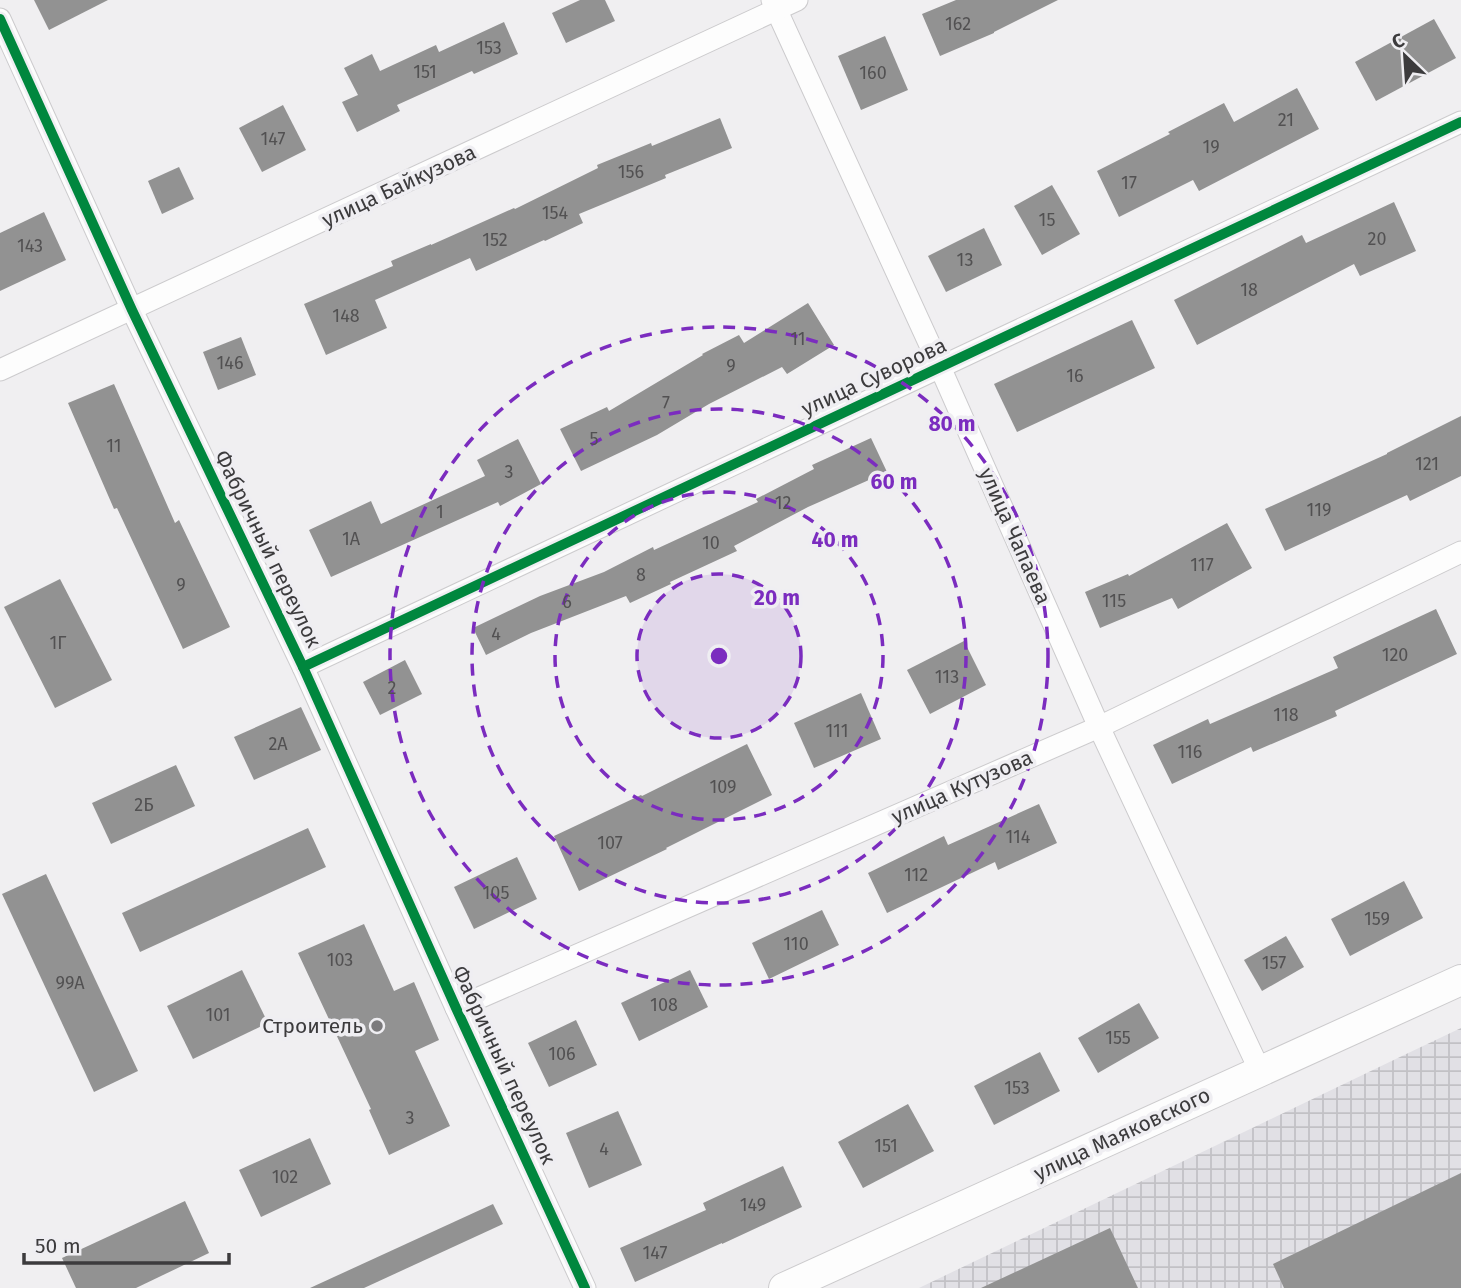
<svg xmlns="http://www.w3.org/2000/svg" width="1461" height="1288" viewBox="0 0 1461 1288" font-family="'Fira Sans',sans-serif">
<defs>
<pattern id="industrial-grid" width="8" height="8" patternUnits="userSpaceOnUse" patternTransform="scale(1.75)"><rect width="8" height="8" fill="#e1e0e5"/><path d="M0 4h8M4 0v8" fill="none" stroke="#c2c1c5"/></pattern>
</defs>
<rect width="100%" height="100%" fill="#f0eff1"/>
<!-- industrial -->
<path fill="url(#industrial-grid)" d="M1461,1028V1288H919L1402,1056Z"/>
<!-- building -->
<g fill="#929292">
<path d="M34,0H108L49,30Z"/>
<path d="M580,0H605L615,21L566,43L552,13Z"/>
<path d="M956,0H1058L994,32V33L940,56L922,14Z"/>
<path d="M1434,19L1456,58L1376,101L1355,62Z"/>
<path d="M504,22L518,54L474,74L472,71L397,105L400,111L357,132L342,102L358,95L344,68L372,54L380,71L436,45L439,52Z"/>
<path d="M885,36L908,90L861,110L838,56Z"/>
<path d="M1297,88L1319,129L1199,191L1193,180L1119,217L1097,171L1170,134L1168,132L1224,103L1234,122Z"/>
<path d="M283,105L306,150L262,172L239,128Z"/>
<path d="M720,118L732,148L665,175L666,178L579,214L583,223L545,241L544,240L476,271L470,258L375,300L387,328L326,355L304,304L393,266L391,261L431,244V245L514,208L515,209L598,168L597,165L651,143L652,146Z"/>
<path d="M179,167L194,199L162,214L148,181Z"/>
<path d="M1052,185L1080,234L1042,255L1014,206Z"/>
<path d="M1394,202L1416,251L1360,276L1354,264L1197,345L1174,300L1302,235L1306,243Z"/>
<path d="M44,212L66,260L0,291V233Z"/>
<path d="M984,228L1002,265L946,292L928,256Z"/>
<path d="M808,303L834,345L787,374L782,367L709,404L657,435L581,471L560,429L607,407L609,411L703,355L702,354L739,335L744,343Z"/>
<path d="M1132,320L1155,368L1017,432L994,384Z"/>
<path d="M241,337L256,375L218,390L203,352Z"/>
<path d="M114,384L175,523L179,520L230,627L183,649L117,508L114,509L68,403Z"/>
<path d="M1461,416V476L1410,501L1407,495L1285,551L1265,509L1387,454V453Z"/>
<path d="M871,438L887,472L808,507L734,546L737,551L670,582L671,584L630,603L626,596L531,633L486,655L473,628L540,596L604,572L653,547L654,550L758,502L756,499L814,469L812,465Z"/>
<path d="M518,439L541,484L500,506L498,502L331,577L309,530L371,501L381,524L485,476L477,460Z"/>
<path d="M1227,523L1252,568L1178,609L1172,598L1100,628L1085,592L1128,574L1129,576Z"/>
<path d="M60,579L112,680L55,708L4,607Z"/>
<path d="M1436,609L1457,654L1335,711L1337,716L1253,752L1251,747L1172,784L1153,745L1208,719L1210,724L1338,668L1333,657Z"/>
<path d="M964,641L986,685L930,714L907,670Z"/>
<path d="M405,660L422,694L380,715L363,682Z"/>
<path d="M861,693L881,739L814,768L794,723Z"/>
<path d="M301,707L321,750L254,780L234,737Z"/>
<path d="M747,744L772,795L666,848L667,849L579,891L554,836L641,795L642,796Z"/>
<path d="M176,765L195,806L111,844L92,803Z"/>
<path d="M1039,804L1057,843L998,870L995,862L887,913L868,873L944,836L948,845Z"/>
<path d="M308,828L326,867L140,952L122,913Z"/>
<path d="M517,857L537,899L474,929L454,887Z"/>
<path d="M46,874L138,1071L94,1092L2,894Z"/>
<path d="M1404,881L1423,918L1350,956L1331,919Z"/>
<path d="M822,910L839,945L769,979L752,943Z"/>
<path d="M364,924L394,991L414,982L439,1040L415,1051L450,1126L389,1155L369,1110L371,1109L298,953Z"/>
<path d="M1286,936L1304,967L1262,991L1244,960Z"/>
<path d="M242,970L268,1023L193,1059L167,1006Z"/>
<path d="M690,970L708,1007L639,1041L621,1003Z"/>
<path d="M1139,1003L1159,1038L1098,1073L1078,1038Z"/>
<path d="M576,1020L597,1065L549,1087L528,1043Z"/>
<path d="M1040,1052L1060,1091L994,1125L974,1086Z"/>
<path d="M908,1104L934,1151L863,1188L838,1142Z"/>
<path d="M618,1111L642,1165L589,1188L566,1133Z"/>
<path d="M310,1138L331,1184L261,1217L239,1170Z"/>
<path d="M783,1166L802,1207L722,1244V1243L635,1282L620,1248L706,1210L703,1203Z"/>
<path d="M1461,1173V1288H1284L1273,1264Z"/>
<path d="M185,1201L209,1253L136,1288H76L62,1258Z"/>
<path d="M493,1204L503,1224L364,1288H310Z"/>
<path d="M1110,1228L1138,1288H981Z"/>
</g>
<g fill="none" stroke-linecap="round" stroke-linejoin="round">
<defs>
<g id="street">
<path d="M772,0L940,367L1099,727L1260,1071"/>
<path d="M0,19L132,310L303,667L456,1008L585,1288"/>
<path d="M0,370L797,0"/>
<path d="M303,667L1461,122"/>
<path d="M456,1008L1099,727L1461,552"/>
</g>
<path id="secondary" d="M784,1288L1461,980"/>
</defs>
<!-- street casing -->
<use href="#street" stroke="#cccbcd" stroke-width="23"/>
<!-- secondary casing -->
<use href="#secondary" stroke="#cccbcd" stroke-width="32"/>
<!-- street -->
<use href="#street" stroke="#fdfdfd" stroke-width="21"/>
<!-- secondary -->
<use href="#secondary" stroke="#fdfdfd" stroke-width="30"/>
<defs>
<g id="cycleway">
<path d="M0,19L132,310L303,667L456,1008L585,1288"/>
<path d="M303,667L1461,122"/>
</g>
</defs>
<!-- cycleway casing -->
<use href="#cycleway" stroke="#efeef2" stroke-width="15"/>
<!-- cycleway -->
<use href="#cycleway" stroke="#00873e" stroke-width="10"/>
</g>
<!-- distance rings -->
<circle cx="719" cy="656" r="82" fill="#7b2cbf" fill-opacity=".12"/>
<g fill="none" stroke="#7b2cbf" stroke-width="3.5" stroke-dasharray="12 9">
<circle cx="719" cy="656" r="82"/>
<circle cx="719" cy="656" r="164"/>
<circle cx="719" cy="656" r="247"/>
<circle cx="719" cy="656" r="329"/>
</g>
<!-- markers -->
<circle fill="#7b7a7c" stroke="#efeef2" stroke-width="2.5" cx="377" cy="1026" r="7"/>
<g text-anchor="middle" stroke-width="7" stroke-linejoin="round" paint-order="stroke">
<!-- number labels -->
<g font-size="18" fill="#525152">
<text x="958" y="30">162</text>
<text x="489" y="54">153</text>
<text x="425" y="78">151</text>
<text x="873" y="79">160</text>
<text x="1286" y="126">21</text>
<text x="273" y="145">147</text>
<text x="1211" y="153">19</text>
<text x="631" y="178">156</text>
<text x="1129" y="189">17</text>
<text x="555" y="219">154</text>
<text x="1047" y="226">15</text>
<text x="1377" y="245">20</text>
<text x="495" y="246">152</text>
<text x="30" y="252">143</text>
<text x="965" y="266">13</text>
<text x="1249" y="296">18</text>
<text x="346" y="322">148</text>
<text x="798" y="345">11</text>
<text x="230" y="369">146</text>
<text x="731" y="372">9</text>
<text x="1075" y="382">16</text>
<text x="666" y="409">7</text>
<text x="594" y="445">5</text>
<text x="114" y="452">11</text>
<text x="1427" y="470">121</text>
<text x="509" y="478">3</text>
<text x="783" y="509">12</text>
<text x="1319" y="516">119</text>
<text x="440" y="518">1</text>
<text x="351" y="545">1А</text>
<text x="711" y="549">10</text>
<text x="1202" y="571">117</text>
<text x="641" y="581">8</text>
<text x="181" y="591">9</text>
<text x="1114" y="607">115</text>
<text x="567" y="608">6</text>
<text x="496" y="640">4</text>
<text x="58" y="649">1Г</text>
<text x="1395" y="661">120</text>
<text x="947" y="683">113</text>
<text x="392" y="694">2</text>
<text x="1286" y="721">118</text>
<text x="837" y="737">111</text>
<text x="278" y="750">2А</text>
<text x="1190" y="758">116</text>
<text x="723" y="793">109</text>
<text x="144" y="811">2Б</text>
<text x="1018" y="843">114</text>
<text x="610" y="849">107</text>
<text x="916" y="881">112</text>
<text x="496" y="899">105</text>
<text x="1377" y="925">159</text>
<text x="796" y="950">110</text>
<text x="340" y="966">103</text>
<text x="1274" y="969">157</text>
<text x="70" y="989">99А</text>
<text x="664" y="1011">108</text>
<text x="218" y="1021">101</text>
<text x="1118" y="1044">155</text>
<text x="562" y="1060">106</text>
<text x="1017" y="1094">153</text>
<text x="410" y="1124">3</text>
<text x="886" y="1152">151</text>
<text x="604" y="1155">4</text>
<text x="285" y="1183">102</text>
<text x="753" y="1211">149</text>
<text x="655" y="1259">147</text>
</g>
<!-- street labels -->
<g font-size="21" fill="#3c3b3d" stroke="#efeef2">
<text transform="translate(399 186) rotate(-25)" y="7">улица Байкузова</text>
<text transform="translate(874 377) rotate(-25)" y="7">улица Суворова</text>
<text transform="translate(1015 536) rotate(66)" y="7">улица Чапаева</text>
<text transform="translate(268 549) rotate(64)" y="7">Фабричный переулок</text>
<text transform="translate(962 787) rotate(-24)" y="7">улица Кутузова</text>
<text transform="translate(504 1065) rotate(65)" y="7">Фабричный переулок</text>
<text transform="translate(1122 1134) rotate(-25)" y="7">улица Маяковского</text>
</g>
<!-- poi labels -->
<g font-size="21" fill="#3c3b3d" stroke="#efeef2" text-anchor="end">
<text x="363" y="1033">Строитель</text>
</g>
</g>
<circle cx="719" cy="656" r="10" fill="#7b2cbf" stroke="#efeef2" stroke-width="3.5"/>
<g font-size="21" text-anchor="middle" font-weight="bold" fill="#7b2cbf" stroke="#efeef2" stroke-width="7" stroke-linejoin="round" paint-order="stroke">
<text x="952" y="431">80 m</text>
<text x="894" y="489">60 m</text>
<text x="835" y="547">40 m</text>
<text x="777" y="605">20 m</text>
</g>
<!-- north arrow -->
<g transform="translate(1405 56) rotate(335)" stroke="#efeef2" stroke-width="5" paint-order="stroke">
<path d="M0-5L12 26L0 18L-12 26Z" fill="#3c3b3d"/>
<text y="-10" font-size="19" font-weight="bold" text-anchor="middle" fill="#3c3b3d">С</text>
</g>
<!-- scale -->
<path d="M24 1253v10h205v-10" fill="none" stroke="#3c3b3d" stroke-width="3.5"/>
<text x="35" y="1253" font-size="21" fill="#3c3b3d" stroke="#efeef2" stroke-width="5" paint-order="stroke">50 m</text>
</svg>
